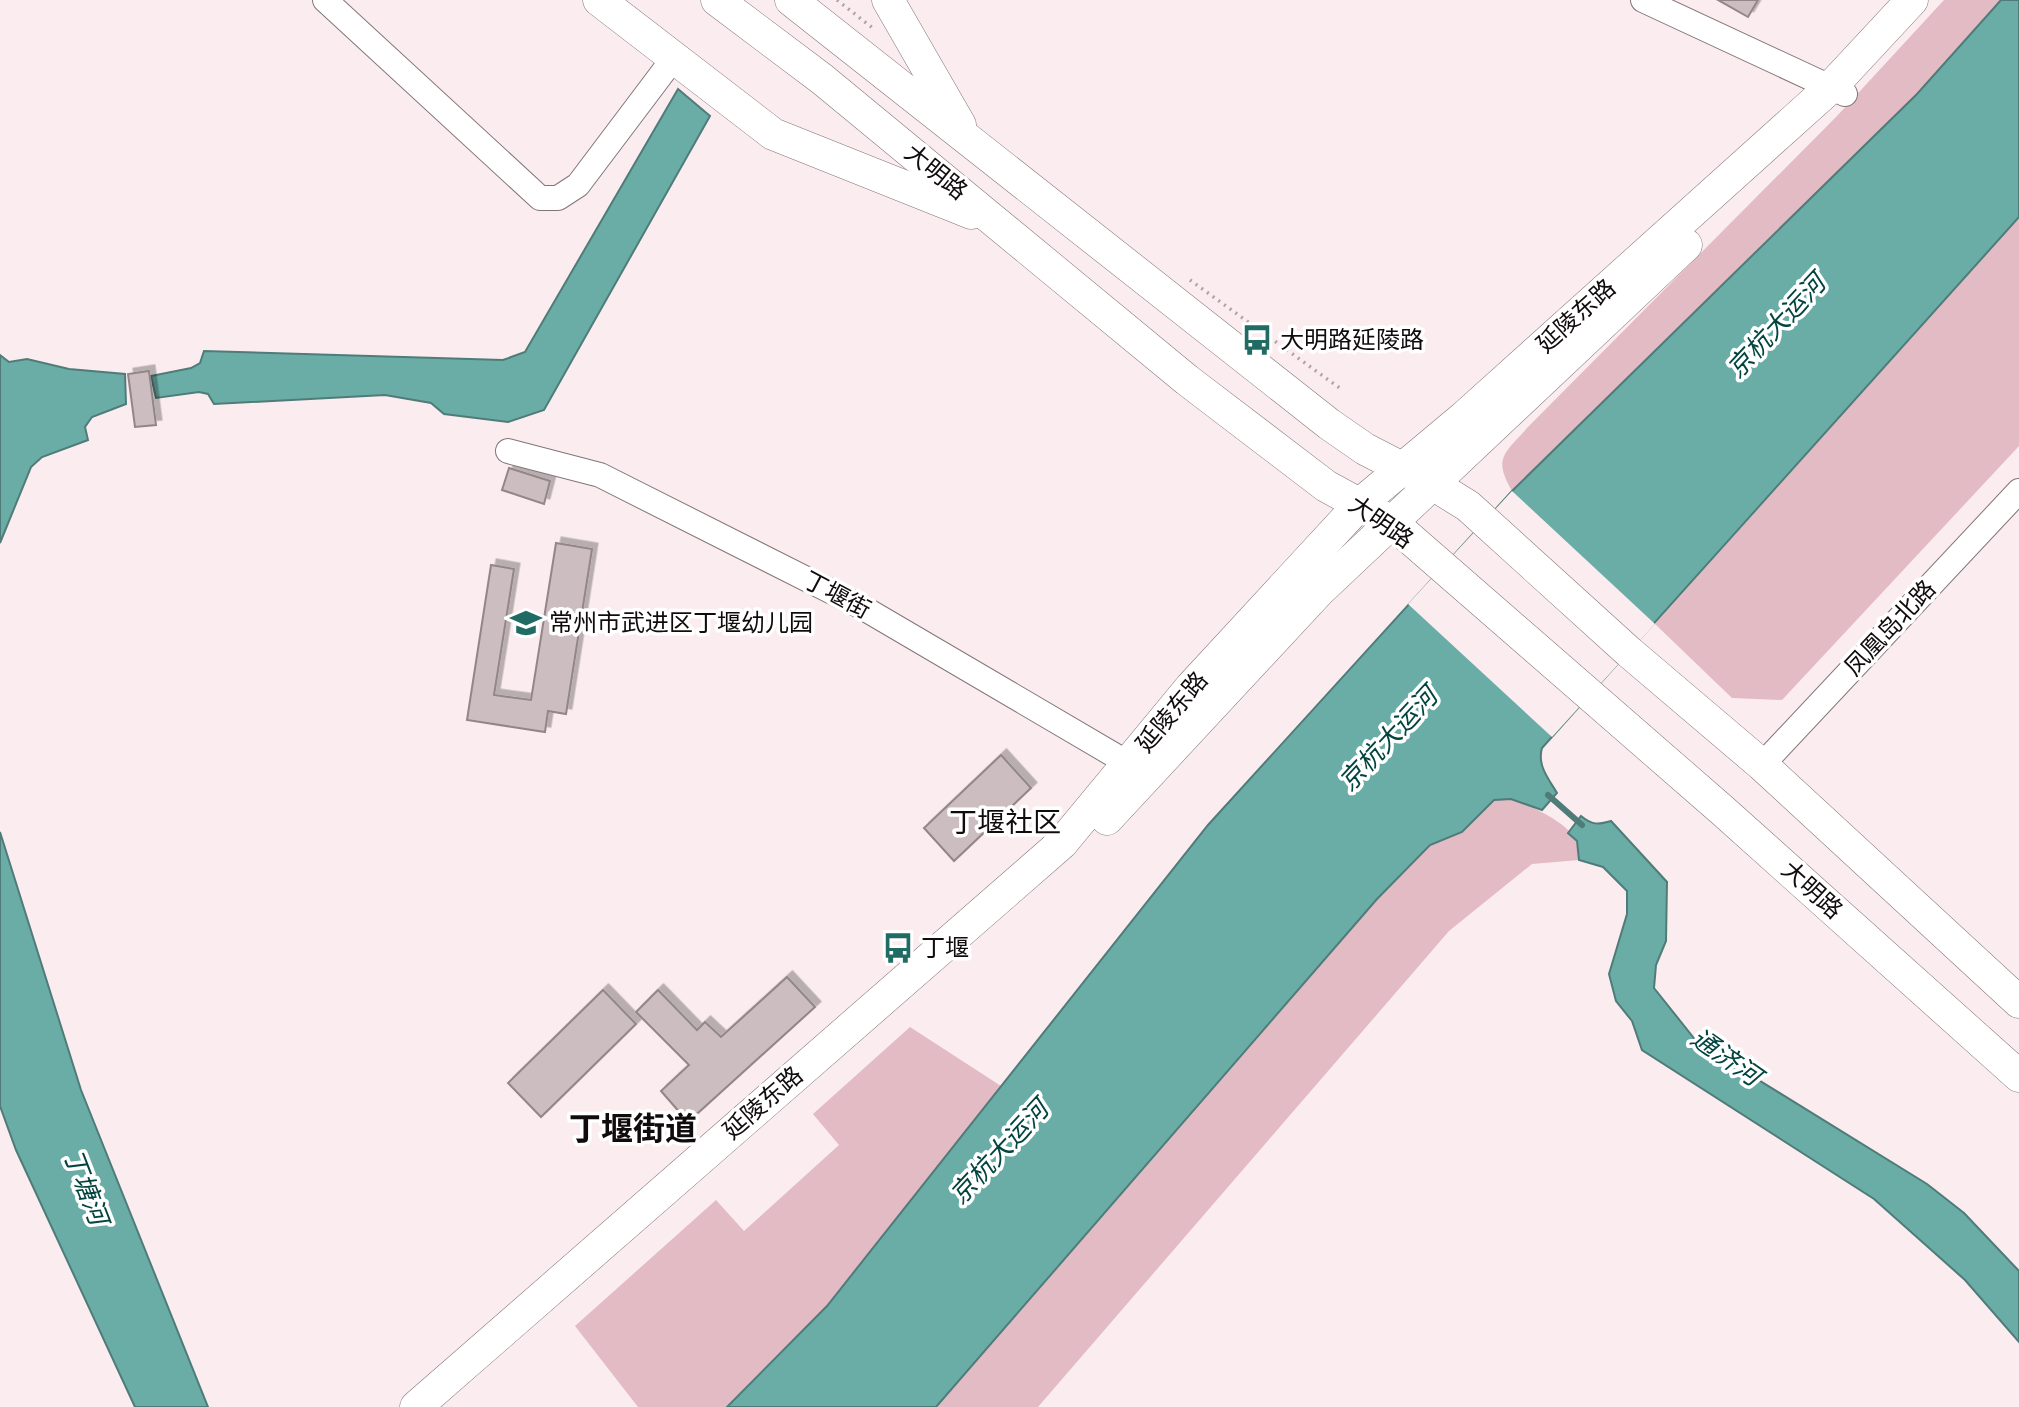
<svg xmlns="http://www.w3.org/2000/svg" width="2019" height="1407" viewBox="0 0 2019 1407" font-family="'Nunito Sans','Noto Sans SC',sans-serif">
<defs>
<filter id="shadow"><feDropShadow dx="5.5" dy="-5.5" stdDeviation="0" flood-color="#0004"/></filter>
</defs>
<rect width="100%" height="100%" fill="#fbecef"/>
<!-- green -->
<g fill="#e2bbc4">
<path d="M1944,0H2004L1916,102L1512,491C1493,458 1504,454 1527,428L1837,116Z"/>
<path d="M2019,217V446L1782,700L1732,698L1655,624Z"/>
<path d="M1511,799C1530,806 1569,822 1577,843C1579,847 1578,855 1579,860L1532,864L1449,931L1038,1407H936L1377,899L1430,845L1462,832L1494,800Z"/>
<path d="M910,1027L1001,1086L827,1306L727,1407H638L575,1326L716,1200L744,1231L839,1145L813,1114Z"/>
</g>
<!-- water -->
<g fill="#6aada6" stroke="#4f7c78" stroke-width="2">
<path d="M2001,0H2019V217L1542,748C1537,765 1548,778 1557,793L1542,810L1511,799L1494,800L1462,832L1430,845L1377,899L936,1407H727L827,1306L1208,825L1512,491L1917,94Z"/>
<path d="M678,89L710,116L544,410L508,422L444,414L431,403L385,395L214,404L208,394L199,392L156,398L151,376L191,368L200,363L204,351L503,360L525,352Z"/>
<path d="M0,355L9,362L27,359L69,369L125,374L126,404L92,417L85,427L88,440L42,457L31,467L0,543Z"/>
<path d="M1581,816C1592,825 1598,825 1611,821L1667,882L1666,941L1656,965L1654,988L1697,1042L1927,1184L1964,1213L2019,1271V1342L1965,1280L1874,1199L1642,1050L1632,1021L1616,1001L1609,974L1627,914V891L1603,867L1579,860L1577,841L1568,833Z"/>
<path d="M0,832L81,1090L208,1407H135L16,1150L0,1106Z"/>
</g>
<!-- pier -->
<path fill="#fbecef" d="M1512,491L1655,624L1552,737L1408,604Z"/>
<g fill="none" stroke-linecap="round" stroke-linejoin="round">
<!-- stream -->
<path stroke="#4f7c78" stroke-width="6" d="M1548,795L1582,825"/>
</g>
<!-- building -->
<g fill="#cbbdc0" stroke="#938689" stroke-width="2" filter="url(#shadow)">
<path d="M1718,0H1758L1748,17Z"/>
<path d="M149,371L156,425L135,427L128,374Z"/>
<path d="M509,468L550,481L544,504L502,490Z"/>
<path d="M556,543L592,549L566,714L548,711L545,732L467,720L491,565L514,569L494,695L531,700Z"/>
<path d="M1001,755L1031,788L954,861L924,828Z"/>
<path d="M787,977L815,1007L688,1122L661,1091L689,1065L636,1012L658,990L697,1030L705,1022L721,1037Z"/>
<path d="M603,990L636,1024L541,1117L508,1083Z"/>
</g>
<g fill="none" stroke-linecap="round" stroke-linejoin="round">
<defs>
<g id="minor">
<path d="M325,0L540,198H558L578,185L673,59"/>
<path d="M1643,0L1845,94"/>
<path d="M508,451L600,475L860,606L1143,772"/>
<path d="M1762,765L2019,491"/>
</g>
<g id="major">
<path d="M599,0L773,134L971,213"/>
<path d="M717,0L822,79L1187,380L1326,486L1390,521L1722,810L2019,1076"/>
<path d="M791,0L1329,424L1365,449L1431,483L1468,506L1629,652L1762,765L2019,1002"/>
<path d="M888,0L960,125"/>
<path d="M1107,819L1319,591L1686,245"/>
<path d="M416,1407L1062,843L1191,687L1360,504L1464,417L1832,86L1912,0"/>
</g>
</defs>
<!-- minor casing -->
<use href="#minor" stroke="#827578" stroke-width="26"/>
<!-- major casing -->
<use href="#major" stroke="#827578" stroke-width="33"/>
<!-- path -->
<g stroke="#afa3a5" stroke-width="3.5" stroke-dasharray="2 5" stroke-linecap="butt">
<path d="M837,0L874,29"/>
<path d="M1190,280L1341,389"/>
</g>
<!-- minor -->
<use href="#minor" stroke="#fff" stroke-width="24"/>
<!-- major -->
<use href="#major" stroke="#fff" stroke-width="32"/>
</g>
<!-- icons -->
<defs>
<symbol id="bus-bare" viewBox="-9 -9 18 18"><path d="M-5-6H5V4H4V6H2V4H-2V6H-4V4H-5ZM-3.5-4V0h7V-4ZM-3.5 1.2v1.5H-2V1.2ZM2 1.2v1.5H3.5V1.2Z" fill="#216b65" stroke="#fff" stroke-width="2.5" paint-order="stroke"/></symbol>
<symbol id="school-bare" viewBox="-9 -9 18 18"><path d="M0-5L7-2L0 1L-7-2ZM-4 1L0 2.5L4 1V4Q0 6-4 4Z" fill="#216b65" stroke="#fff" stroke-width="2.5" paint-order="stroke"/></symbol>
</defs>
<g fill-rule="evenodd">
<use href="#bus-bare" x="1235" y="318" width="44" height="44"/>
<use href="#school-bare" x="504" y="601" width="44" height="44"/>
<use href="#bus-bare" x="876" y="926" width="44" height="44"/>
</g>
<g text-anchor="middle" stroke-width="7" stroke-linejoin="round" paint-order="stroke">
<!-- street labels -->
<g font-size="24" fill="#100b0c" stroke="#fff">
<text transform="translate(936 172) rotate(39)" y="8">大明路</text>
<text transform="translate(1576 316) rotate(-42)" y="8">延陵东路</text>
<text transform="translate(1381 522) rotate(35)" y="8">大明路</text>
<text transform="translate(837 595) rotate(28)" y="8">丁堰街</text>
<text transform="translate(1890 628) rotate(-47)" y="8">凤凰岛北路</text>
<text transform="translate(1172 712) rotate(-50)" y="8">延陵东路</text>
<text transform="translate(1812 890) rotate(42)" y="8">大明路</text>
<text transform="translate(763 1103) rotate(-41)" y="8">延陵东路</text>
</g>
<!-- poi labels -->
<g font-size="24" fill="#100b0c" stroke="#fff" text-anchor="start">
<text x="1280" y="348">大明路延陵路</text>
<text x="549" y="631">常州市武进区丁堰幼儿园</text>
<text x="921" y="956">丁堰</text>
</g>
<!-- water labels -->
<g font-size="26" font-style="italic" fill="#02443f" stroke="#fff">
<text transform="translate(1776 326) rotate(-47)" y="9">京杭大运河</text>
<text transform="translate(1388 739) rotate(-47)" y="9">京杭大运河</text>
<text transform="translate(1726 1057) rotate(35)" y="9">通济河</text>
<text transform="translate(999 1152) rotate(-47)" y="9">京杭大运河</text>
<text transform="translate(86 1187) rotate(69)" y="9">丁塘河</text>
</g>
<!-- quarter labels -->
<g font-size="28" fill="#100b0c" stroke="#fff">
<text x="1005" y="832">丁堰社区</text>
</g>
<!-- district labels -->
<g font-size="32" font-weight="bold" fill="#100b0c" stroke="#fff">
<text x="633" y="1140">丁堰街道</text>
</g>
</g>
</svg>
